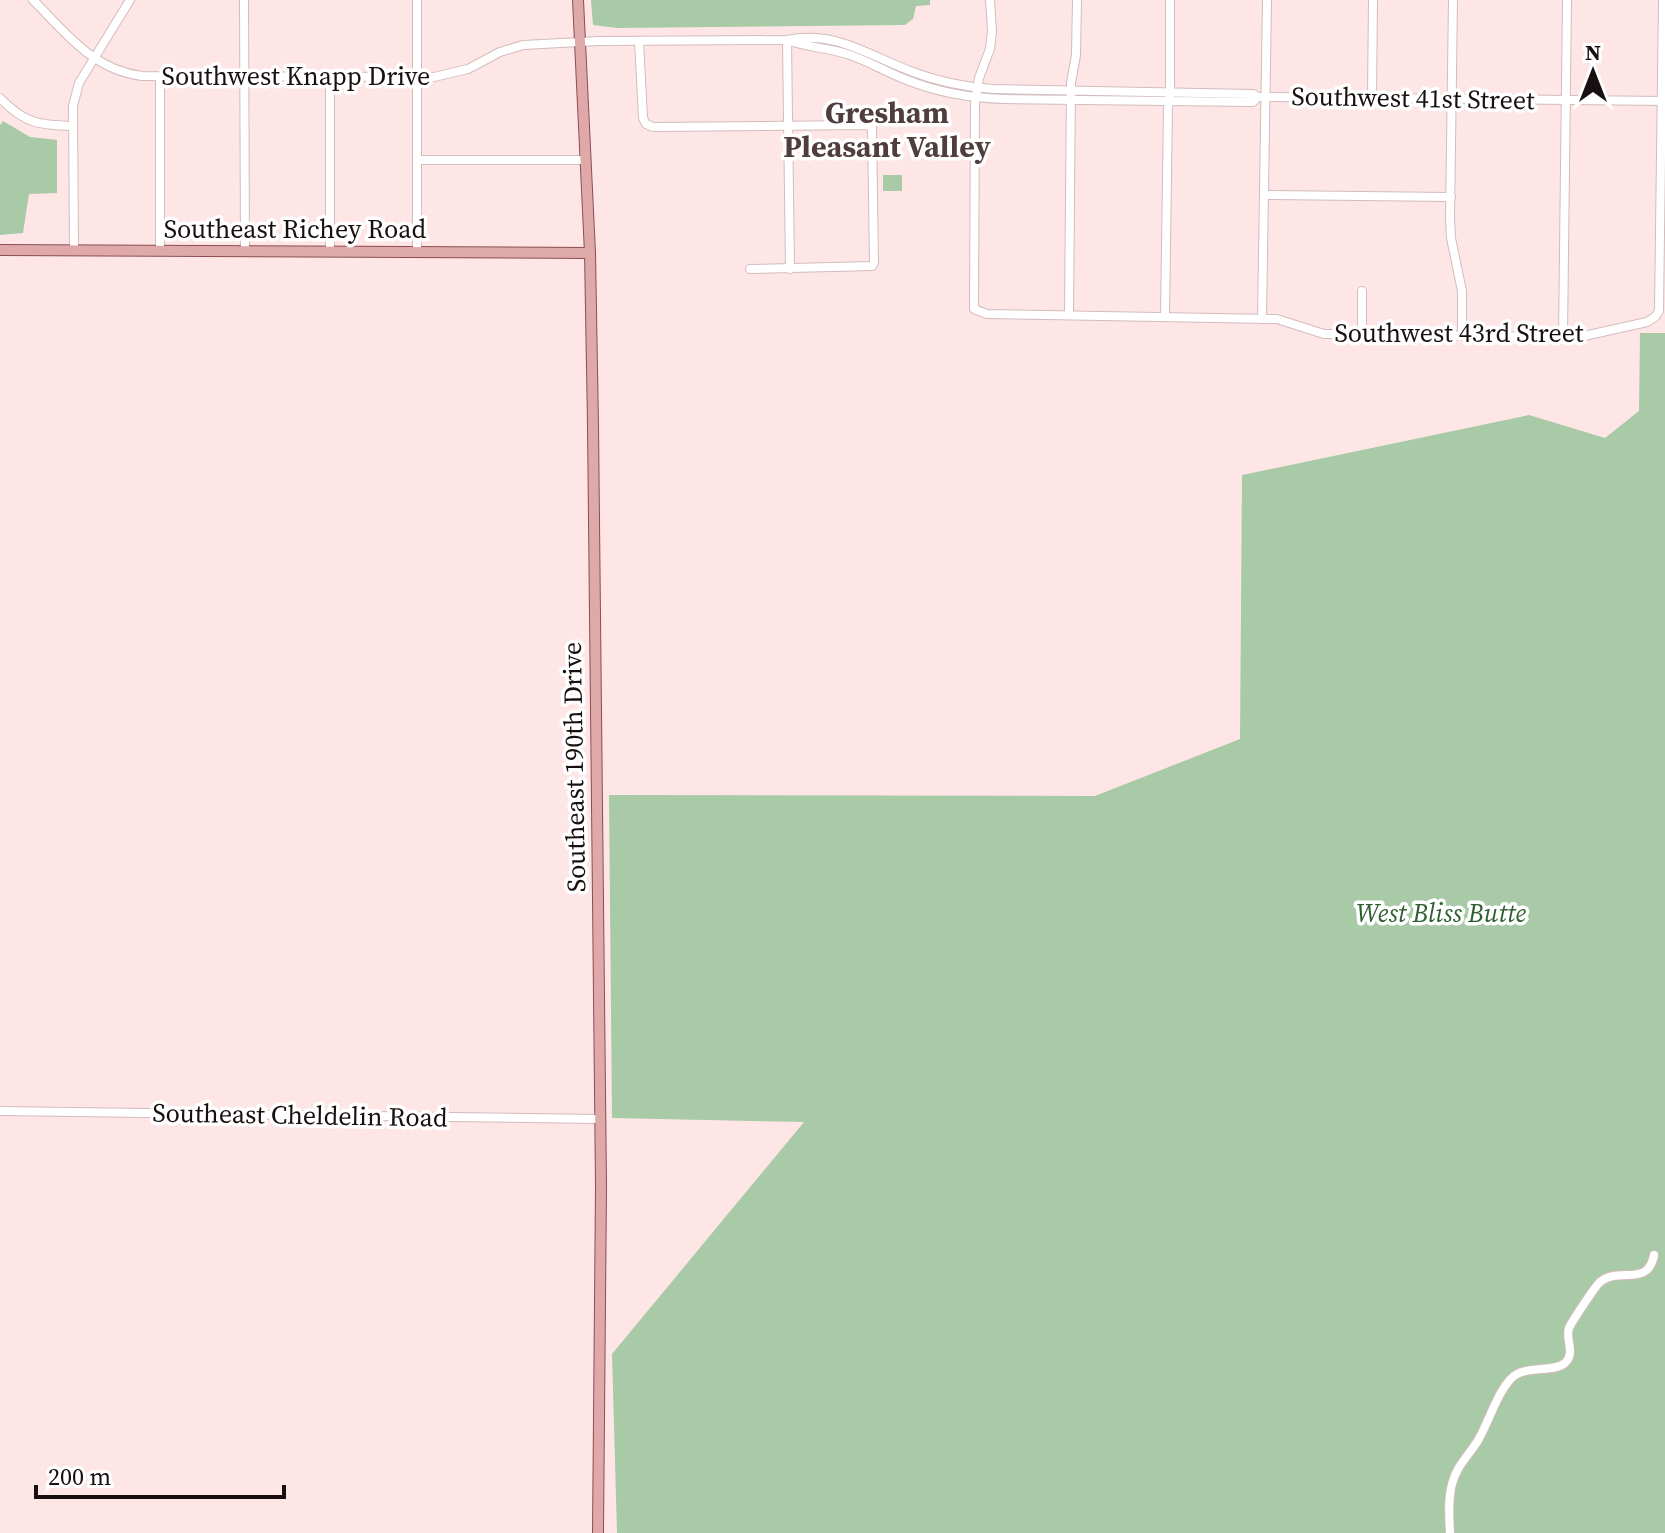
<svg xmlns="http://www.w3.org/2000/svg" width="1665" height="1533" viewBox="0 0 1665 1533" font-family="'Source Serif 4',serif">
<rect width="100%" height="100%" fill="#ffe6e6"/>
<!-- green -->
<g fill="#a8caa6">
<path d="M591,0H930V5L916,6L913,19L905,25L617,28L593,25Z"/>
<path d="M3,121L30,137L57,140V193L29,194L23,233L0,235V125Z"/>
<rect x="883" y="175" width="19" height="16"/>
<path d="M1640,333H1665V1533H617L612,1354L804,1122L612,1118L609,795L1095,796L1240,739L1242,475L1529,415L1605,438L1639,411Z"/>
</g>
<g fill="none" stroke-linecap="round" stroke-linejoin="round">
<defs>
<g id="minor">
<path d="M33,0C66,33 93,70 142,76L434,77L468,69L500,52L523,45L599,41L787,40C836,30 869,56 913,72C939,82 965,87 993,89L1253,94L1258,97H1265L1665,101"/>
<path d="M244,0L245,251"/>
<path d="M990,0L992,31L990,49L979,78L975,103L974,309L987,314L1277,319L1324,334H1333L1554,337L1584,336L1647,322L1655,317L1659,311L1663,0"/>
<path d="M1453,0L1450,218L1451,238L1462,291V336"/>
<path d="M787,40L790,269"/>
<path d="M639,41L643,118L646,124L653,127L865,125L872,127L874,263L872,266L750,269"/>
<path d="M790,41C810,48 831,48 850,55C870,62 888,73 907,80C937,92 971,98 1004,99L1253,102L1258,97"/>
<path d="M160,77V251"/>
<path d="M330,78V251"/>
<path d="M1372,97L1373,0"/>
<path d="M0,98C25,124 39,125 73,126"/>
<path d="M418,160H584"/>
<path d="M1264,195L1451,197"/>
<path d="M74,250L73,106L79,83L130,0"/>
<path d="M417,252V0"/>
<path d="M1362,291V335"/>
<path d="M1069,314L1071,83L1076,55L1077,0"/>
<path d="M1165,316L1168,108L1170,92V0"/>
<path d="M1262,319L1267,0"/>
<path d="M1563,337L1567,0"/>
<path d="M0,1111L599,1119"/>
<path d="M1450,1533C1449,1517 1448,1499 1452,1484C1456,1467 1468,1456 1477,1442C1488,1425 1500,1383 1517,1374C1531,1366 1555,1372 1565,1363C1576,1353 1565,1340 1569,1328C1571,1323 1596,1285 1600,1282C1619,1266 1648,1288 1654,1255"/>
</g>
<g id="major">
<path d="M578,0L590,253L593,425L601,1186L598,1533"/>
<path d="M0,250L590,253"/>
</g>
</defs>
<!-- minor casing -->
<use href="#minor" stroke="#d4bcbc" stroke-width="10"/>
<!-- major casing -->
<use href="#major" stroke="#8c4e50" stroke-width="12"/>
<!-- minor -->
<use href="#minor" stroke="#fff" stroke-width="8"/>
<!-- major -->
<use href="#major" stroke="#dfa9aa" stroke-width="10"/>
</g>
<g text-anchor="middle" stroke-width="7" stroke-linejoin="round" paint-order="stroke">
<!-- street labels -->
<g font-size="26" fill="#181010" stroke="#fff">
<text x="296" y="85">Southwest Knapp Drive</text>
<text transform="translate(1413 98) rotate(1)" y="9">Southwest 41st Street</text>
<text x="295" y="238">Southeast Richey Road</text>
<text x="1459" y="342">Southwest 43rd Street</text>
<text transform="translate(574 767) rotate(-91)" y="9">Southeast 190th Drive</text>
<text transform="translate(300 1115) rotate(1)" y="9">Southeast Cheldelin Road</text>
</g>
<!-- park labels -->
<g font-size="26" font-style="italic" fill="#2e602f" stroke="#fff">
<text x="1441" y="922">West Bliss Butte</text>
</g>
<!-- quarter labels -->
<g font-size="30" font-weight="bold" fill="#503d3d" stroke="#fff">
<text x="887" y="123">Gresham<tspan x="887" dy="34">Pleasant Valley</tspan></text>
</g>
</g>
<!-- north arrow -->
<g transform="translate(1593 72)" stroke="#ffffff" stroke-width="6" paint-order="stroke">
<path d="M0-6L14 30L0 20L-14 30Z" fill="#181010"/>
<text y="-12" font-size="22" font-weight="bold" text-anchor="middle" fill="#181010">N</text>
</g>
<!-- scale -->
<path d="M36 1485v12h248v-12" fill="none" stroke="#181010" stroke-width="4"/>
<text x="48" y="1485" font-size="24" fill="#181010" stroke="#ffffff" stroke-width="6" paint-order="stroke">200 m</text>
</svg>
